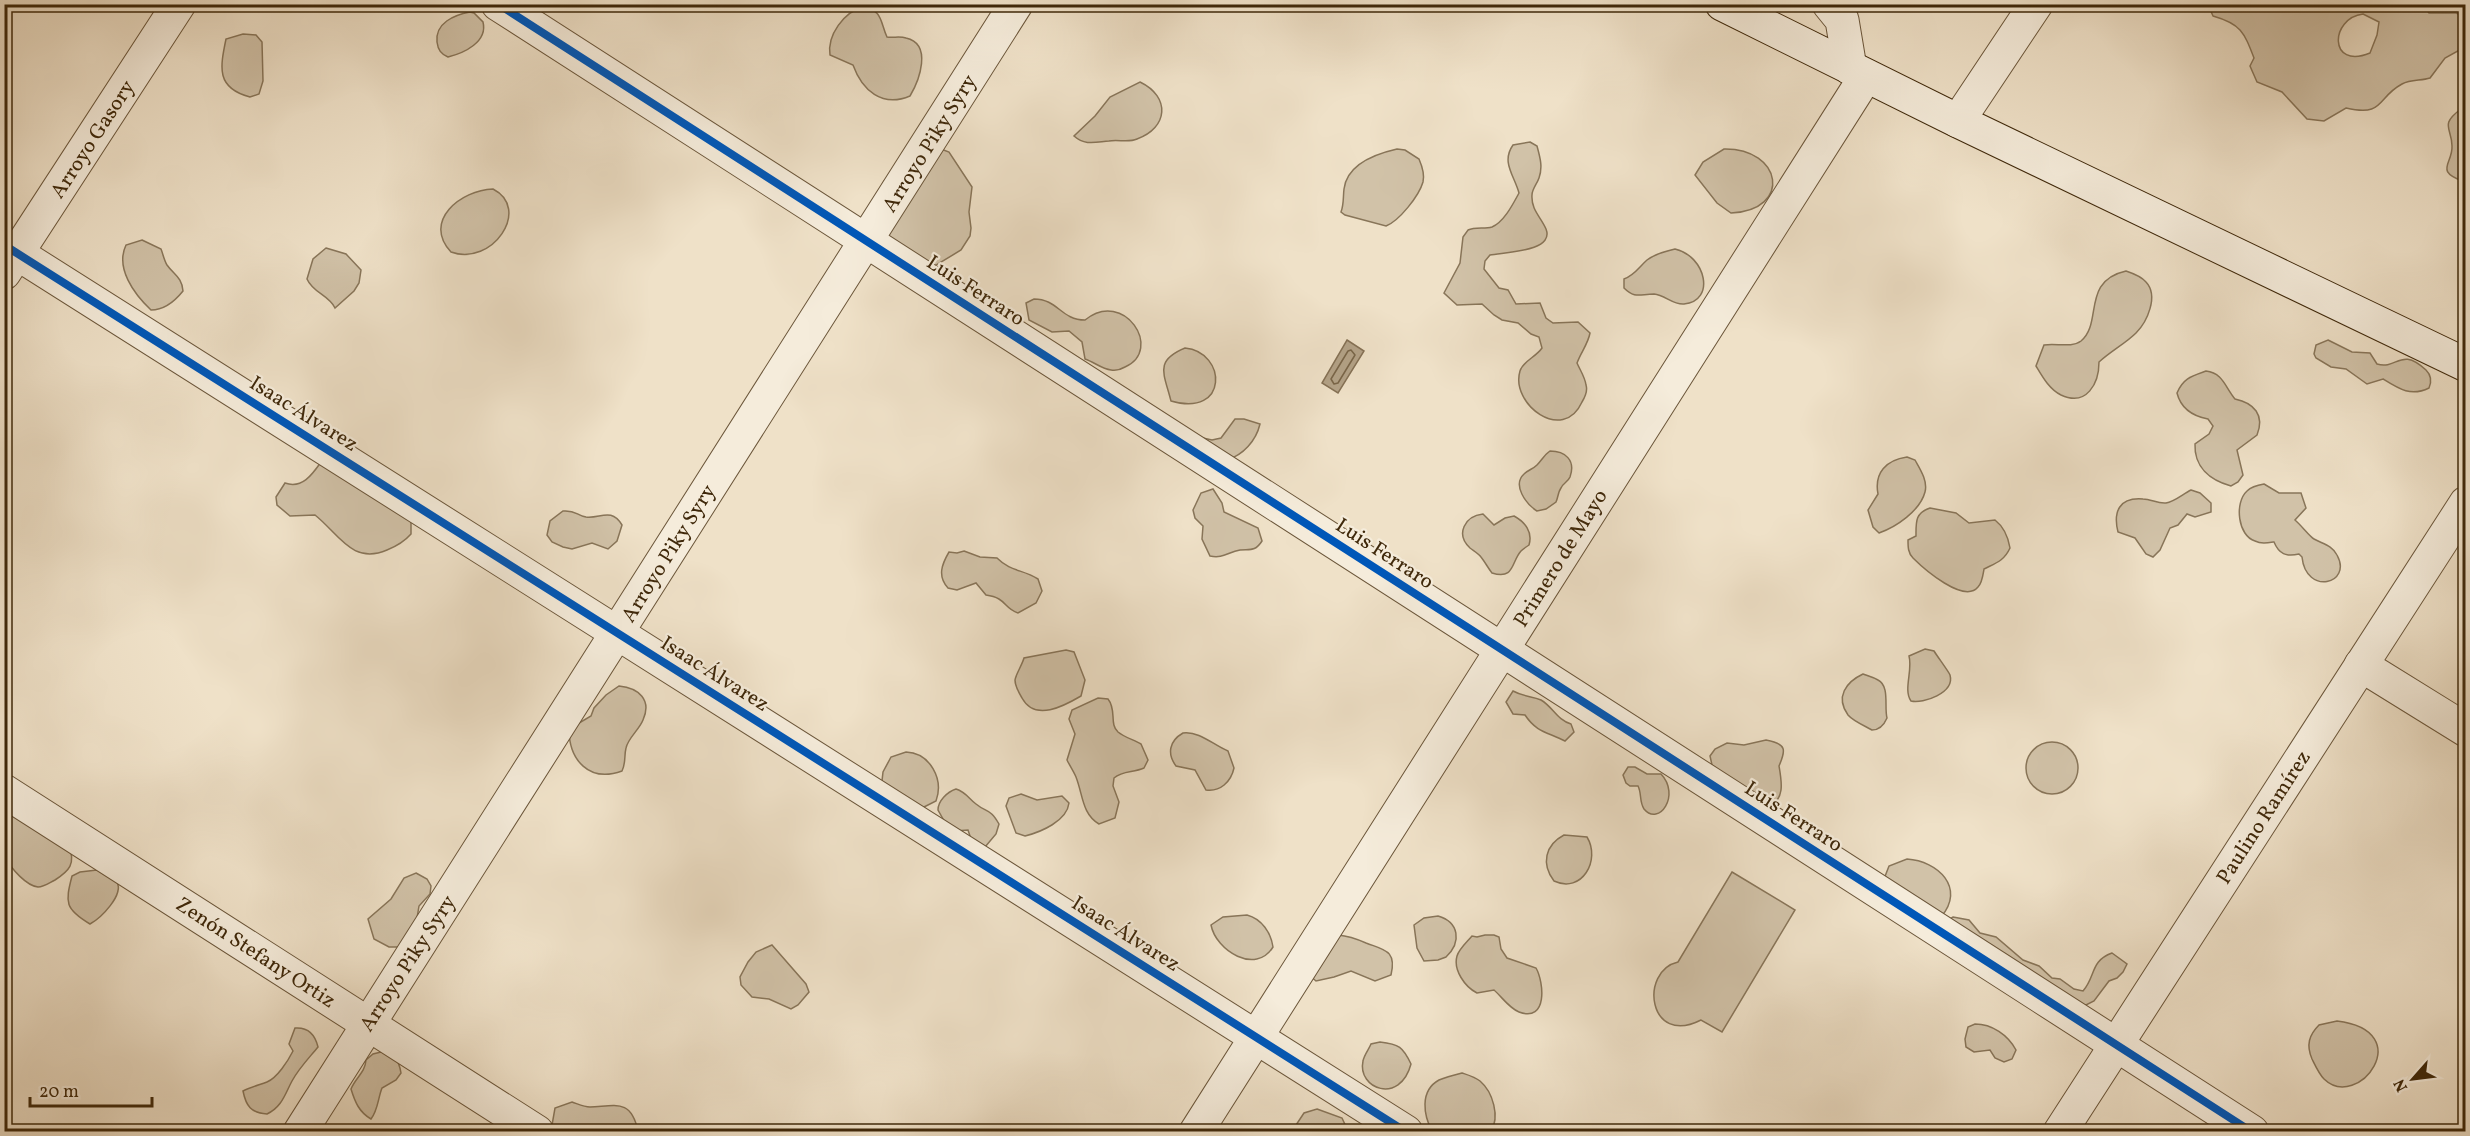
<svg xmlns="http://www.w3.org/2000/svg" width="2470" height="1136" viewBox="0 0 2470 1136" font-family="Vollkorn,serif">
<rect width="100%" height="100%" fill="#efe1c8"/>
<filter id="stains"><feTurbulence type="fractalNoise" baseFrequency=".00333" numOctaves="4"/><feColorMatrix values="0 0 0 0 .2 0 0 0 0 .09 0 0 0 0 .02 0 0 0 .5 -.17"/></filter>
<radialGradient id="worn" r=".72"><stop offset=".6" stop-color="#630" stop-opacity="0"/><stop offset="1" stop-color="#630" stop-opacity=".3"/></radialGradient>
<!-- green -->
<g fill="#d1c2a8" stroke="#887559" stroke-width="1.5" fill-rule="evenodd">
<path d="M2210,5H2255L2262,10L2270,11L2281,4L2423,5L2429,13H2456L2465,17V47L2445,58L2430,78C2421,81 2411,79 2402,84C2376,98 2385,117 2346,108L2324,121L2307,119L2282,92L2257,82L2250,66L2254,58C2244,32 2241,24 2213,16L2209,7ZM2363,14L2379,22L2377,35L2370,53C2328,70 2330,18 2363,14Z"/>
<path d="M863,7C883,10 880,22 887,37C893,38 900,36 906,38C933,44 919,81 910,96C882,108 862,90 853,65L830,55C827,35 844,12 863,7Z"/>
<path d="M470,12L474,13L483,22C488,42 464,53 448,57C441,54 438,50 437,42C435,23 454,15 470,12Z"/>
<path d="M243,34L256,35L262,42L263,81L259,94L250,97C216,88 220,68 226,39Z"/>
<path d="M1140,82C1171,97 1168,128 1137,139C1128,143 1118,139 1109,141C1096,142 1085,146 1074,136L1095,116L1110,97Z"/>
<path d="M2461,109H2465V182C2433,171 2453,164 2452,146C2452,128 2439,125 2461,109Z"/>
<path d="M1530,142L1537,146C1540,157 1543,167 1539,178C1537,184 1532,189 1532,195C1531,210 1541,217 1546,229C1555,252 1504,252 1490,255L1485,261L1484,269L1499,288L1508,290L1516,304L1540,303L1546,318L1553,323L1578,322L1590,333C1588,344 1581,352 1577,363C1580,370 1585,377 1586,385C1588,391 1585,397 1582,402C1563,444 1510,404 1520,371C1523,361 1536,357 1542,348L1539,337L1531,334L1518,323L1502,320L1494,315L1482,304L1457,305L1444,293L1460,263L1463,237L1468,230C1475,227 1485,229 1492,227C1504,222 1513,204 1519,193C1514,175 1501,162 1513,145Z"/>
<path d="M941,149L949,152L972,187L969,212L971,228L970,236L961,250L933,267L894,250L874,201L884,181Z"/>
<path d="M1397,149L1405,150L1419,159C1422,166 1425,174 1423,182C1419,196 1399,221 1386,226L1345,215L1341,212C1344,204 1343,197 1344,189C1347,164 1375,154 1397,149Z"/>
<path d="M1724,149C1782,148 1793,210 1731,213L1717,203L1695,175L1703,162Z"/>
<path d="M493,189C532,209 492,267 451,252C422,221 461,190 493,189Z"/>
<path d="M142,240L161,249C163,254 164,260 167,265C174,275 182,277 183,291C175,301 165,310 151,310C134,294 115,268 126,245Z"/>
<path d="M326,248L346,254L361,270L359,283L354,291L335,308C329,295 313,293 307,279L313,259Z"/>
<path d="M1675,249C1706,256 1716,301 1684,304C1673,305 1665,295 1654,294C1640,294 1635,299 1624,288V279C1635,275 1639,267 1647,260C1655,254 1666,251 1675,249Z"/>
<path d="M2126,271C2132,273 2141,276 2146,282C2159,296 2147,322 2136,333C2126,343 2111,351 2099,362C2099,383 2087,407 2061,395C2049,389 2042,376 2036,366L2044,345C2056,343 2072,348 2081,341C2103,323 2081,281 2126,271Z"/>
<path d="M1034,299C1058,299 1061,320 1085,320C1124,288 1164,350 1125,367C1120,370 1117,371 1111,370C1102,369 1094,362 1085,359L1082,342L1069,331L1052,332L1029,320L1026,303Z"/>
<path d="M2328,340L2352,352L2370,353L2377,364C2398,370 2400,346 2426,370C2431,375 2432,381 2429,388C2411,397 2399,389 2383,379L2367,384L2346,369L2331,367L2316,358L2314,354L2316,345Z"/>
<path d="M1185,348C1227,352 1229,418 1171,401C1164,373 1154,361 1185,348Z"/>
<path d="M2206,371C2223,373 2225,387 2235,399C2254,403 2265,415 2257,435L2237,450L2243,475L2238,482L2231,486C2210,480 2194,467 2195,444L2209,434L2213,426L2208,419C2192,416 2181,409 2177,393C2183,378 2192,376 2206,371Z"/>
<path d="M1235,419H1244L1260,424C1256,441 1243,455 1227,460L1194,436L1212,440L1221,438Z"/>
<path d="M1550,451C1565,451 1576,460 1570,477C1568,482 1563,483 1561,488C1558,492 1558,498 1556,502L1546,509L1537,511C1526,504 1512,485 1524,474C1528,470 1533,469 1537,465C1542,460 1544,455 1550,451Z"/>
<path d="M1907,457L1915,460C1920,469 1928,481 1925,492C1920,511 1896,527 1879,533L1873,527L1868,510L1878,494C1874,473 1886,460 1907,457Z"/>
<path d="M321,462L411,508V534C404,542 397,546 387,550C352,565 339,534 315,515L290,516L277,505L276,497L285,483C302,489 312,475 321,462Z"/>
<path d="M2264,484L2279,493H2301L2306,508L2295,520C2301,525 2310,537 2314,539C2323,544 2332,545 2337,555C2353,584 2306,596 2302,557L2299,554C2286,557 2279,554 2274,542C2267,543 2261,544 2255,541C2238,536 2234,503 2247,491C2251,487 2258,485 2264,484Z"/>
<path d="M1213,489L1222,503L1224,512L1258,528L1262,541C1255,552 1250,549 1240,550C1228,552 1223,559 1210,556L1202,539L1203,526L1195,518L1193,510L1201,493Z"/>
<path d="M2191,490L2200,493L2211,503V512L2195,517L2187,514L2178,525L2170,528L2160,550L2153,557L2146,554L2135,538L2118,532C2113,512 2119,497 2143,499C2151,499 2158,504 2166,503C2174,502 2183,494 2191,490Z"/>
<path d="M1930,508L1956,513L1969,523L1995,520C2004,527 2008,536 2010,548C2004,561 1996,563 1984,569C1983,575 1982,583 1978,587C1964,604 1924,569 1913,558C1908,553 1908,547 1908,540L1916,536C1916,522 1915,513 1930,508Z"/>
<path d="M563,511C576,510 576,515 586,517C600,519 611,507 622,525L617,541L608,549L592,543L572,549L563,547L552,542L547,535L550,521Z"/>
<path d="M1483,514L1494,525L1505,518L1514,516C1525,522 1533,532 1529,545C1526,547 1523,549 1521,551C1511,562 1515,580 1492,573C1488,568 1485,562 1481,557C1478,553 1474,551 1470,548C1455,534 1465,516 1483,514Z"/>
<path d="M964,551L980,557L997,558C1011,572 1022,569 1038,579L1042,591L1036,603L1018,613C1003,608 1007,598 986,595L976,583L957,590L948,588C937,576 942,564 949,552L957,553Z"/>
<path d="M1925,649L1934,651C1937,656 1949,672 1950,675C1955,693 1923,704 1911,701C1903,690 1913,670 1909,656Z"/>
<path d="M1066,650L1074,652L1085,680L1081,696C1064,706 1035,722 1022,698C1019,693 1015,686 1015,680C1016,674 1022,665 1024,658Z"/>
<path d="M1863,674C1868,676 1873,677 1878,680C1890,686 1884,707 1887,718C1884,725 1880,730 1872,730C1865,726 1853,721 1848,715C1835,697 1846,682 1863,674Z"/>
<path d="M619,686C639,688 652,700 643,720C639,730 628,738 626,748C624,756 626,763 622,771C589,783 569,760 569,729L591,716L594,708L606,695Z"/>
<path d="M1513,691C1524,697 1532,696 1541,700C1553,707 1557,720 1571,724L1574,732L1565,741C1548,732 1537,733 1525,715L1513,714L1506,702Z"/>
<path d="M1098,698L1108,699C1117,710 1109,724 1118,732C1124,737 1134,740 1141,744L1148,760L1144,768C1133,773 1123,770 1114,778L1113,786L1119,802L1115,818L1099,824C1082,814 1083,795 1076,777C1074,772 1070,766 1067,760L1075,734L1069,719L1072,710Z"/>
<path d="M1183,733C1200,731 1213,745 1228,751L1234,768C1231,782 1220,792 1206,790L1195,770L1176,766C1167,754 1169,741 1183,733Z"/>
<path d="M1766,740C1787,744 1786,750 1779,766C1782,783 1785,799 1768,808L1712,765L1710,756L1715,749L1727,743L1744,745Z"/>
<circle cx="2052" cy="768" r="26"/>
<path d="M906,752C930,753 944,779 936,801L920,809L882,781L883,772L891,757Z"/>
<path d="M1628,767H1635L1647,774H1661C1681,795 1659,827 1644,809C1639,801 1642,794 1638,786H1630L1626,783L1623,775Z"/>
<path d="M956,789C966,792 969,799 976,804C987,813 990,808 999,824L996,834L985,847L971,839L968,830L954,831L947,826L938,810C938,801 947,792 956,789Z"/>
<path d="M1021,794L1037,800L1062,796L1069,803C1067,821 1041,832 1025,836L1016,833L1006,806L1009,798Z"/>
<path d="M4,798L69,846C76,864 69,871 55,880C49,883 44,887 38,887C27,886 11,869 7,859C0,842 5,816 4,798Z"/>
<path d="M1564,835L1587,837C1601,860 1582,894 1554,881C1541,864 1545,845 1564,835Z"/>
<path d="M1907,859C1938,861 1966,888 1941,917L1884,879L1889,866Z"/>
<path d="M97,870C104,873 114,875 117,882C124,895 101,918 90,924C65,909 65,903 72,876L80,872Z"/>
<path d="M1732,872L1795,910L1722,1032L1701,1020C1648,1047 1639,971 1678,962Z"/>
<path d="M416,873L427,879L431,886L430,894L419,906L415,930L398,947H389L374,939L368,919L391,899L404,878Z"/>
<path d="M1247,915C1262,919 1271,933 1273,947C1256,975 1216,951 1211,925L1223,917Z"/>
<path d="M1438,916C1459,922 1462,942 1446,957L1438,960L1424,961L1417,948L1414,925L1424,918Z"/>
<path d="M1953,917L1969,920L1980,933L1996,937L2023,960L2039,966L2052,978L2060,979L2074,989L2083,991C2096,976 2090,961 2112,953L2127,964L2123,972L2117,978L2109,981L2094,1001L2086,1005L2045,1000L1946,921Z"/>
<path d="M1338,935C1349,936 1357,939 1366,943C1384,950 1397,950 1391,975L1375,981L1351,971L1334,977L1316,981L1309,975Z"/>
<path d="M1485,935H1494L1499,937L1501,949L1507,958L1536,968C1544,982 1548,1023 1519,1012C1509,1008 1502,997 1494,990L1477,993C1465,987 1453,970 1457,956C1459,949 1467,942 1472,936L1477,937Z"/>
<path d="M772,945L806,984L809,992L798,1005L791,1009L769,999L752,997L741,985L740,977L748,962L756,952Z"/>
<path d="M2337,1021C2419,1031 2358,1112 2324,1079C2319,1074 2315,1065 2312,1059C2306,1045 2309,1035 2319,1025Z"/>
<path d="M1975,1024C1992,1024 2008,1035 2016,1050L2012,1059L2004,1062L1995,1058L1990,1050L1974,1052L1966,1047L1965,1039L1968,1027Z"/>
<path d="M295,1028C308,1027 315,1034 318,1047C309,1058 299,1068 292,1081C285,1094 282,1107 267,1114C251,1113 246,1106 243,1091C251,1087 259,1085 267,1082C277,1078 288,1061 293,1051L289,1044Z"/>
<path d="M1380,1042C1399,1044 1403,1047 1411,1064C1400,1105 1357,1089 1363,1061C1364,1055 1369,1049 1371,1044Z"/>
<path d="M381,1052C394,1053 399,1060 401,1073L396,1080L382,1088C378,1098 378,1110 371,1119C359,1112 355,1102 351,1089C356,1077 365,1073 366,1060L373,1054Z"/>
<path d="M1462,1073C1468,1075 1475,1077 1480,1081C1493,1092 1500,1117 1491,1131H1432C1424,1116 1419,1091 1439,1080C1446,1077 1454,1075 1462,1073Z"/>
<path d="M572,1102C578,1104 584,1107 590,1107C615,1106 631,1098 638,1131H556L552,1125L555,1108Z"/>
<path d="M1317,1109L1342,1118L1348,1131H1292L1304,1113Z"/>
</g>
<!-- water -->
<path fill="#b3a287" stroke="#857155" stroke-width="1.5" d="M1347,340L1364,351L1338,393L1322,383Z"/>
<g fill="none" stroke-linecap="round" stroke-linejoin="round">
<!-- shore -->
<path stroke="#796548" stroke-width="1.5" d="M1351,350L1355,355L1338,383L1334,384L1331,379L1348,351Z"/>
<defs>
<g id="street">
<path d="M498,4L2252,1132"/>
<path d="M1829,4L1842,20L1850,68"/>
<path d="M1958,121L2036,4"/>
<path d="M4,245L1406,1132"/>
<path d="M4,273L179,4"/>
<path d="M2361,665L2466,730"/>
<path d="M4,791L537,1132"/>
<path d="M300,1132L1016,4"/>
<path d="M1196,1132L1866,76"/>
<path d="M2060,1132L2466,503"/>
</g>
<path id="secondary" d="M1722,4L1958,121L2466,365"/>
</defs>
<!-- street casing -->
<use href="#street" stroke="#6b563a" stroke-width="35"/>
<!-- secondary casing -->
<use href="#secondary" stroke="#3f280a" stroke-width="35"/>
<!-- street -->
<use href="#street" stroke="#f5ecdb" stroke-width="33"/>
<!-- secondary -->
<use href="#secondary" stroke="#f5ecdb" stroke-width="33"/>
<defs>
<g id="cycleway">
<path d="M498,4L2252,1132"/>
<path d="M4,245L1406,1132"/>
</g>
</defs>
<!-- cycleway casing -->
<use href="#cycleway" stroke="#f5ecdb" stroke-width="11"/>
<!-- cycleway -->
<use href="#cycleway" stroke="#0057b8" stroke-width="8"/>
</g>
<g text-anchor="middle" stroke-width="4.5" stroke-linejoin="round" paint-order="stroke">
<!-- street labels -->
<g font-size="21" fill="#3f280a" stroke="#f5ecdb">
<text transform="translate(92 139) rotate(-57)" y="7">Arroyo Gasory</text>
<text transform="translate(929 143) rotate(-58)" y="7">Arroyo Piky Syry</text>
<text transform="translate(976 290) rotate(33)" y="7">Luis Ferraro</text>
<text transform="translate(304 413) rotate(32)" y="7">Isaac Álvarez</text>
<text transform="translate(668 553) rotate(-58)" y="7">Arroyo Piky Syry</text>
<text transform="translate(1385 553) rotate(33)" y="7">Luis Ferraro</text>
<text transform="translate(1560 558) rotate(-58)" y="7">Primero de Mayo</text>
<text transform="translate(715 673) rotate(32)" y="7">Isaac Álvarez</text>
<text transform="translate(1794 816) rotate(33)" y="7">Luis Ferraro</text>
<text transform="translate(2263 817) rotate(-57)" y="7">Paulino Ramírez</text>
<text transform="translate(1126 933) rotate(32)" y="7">Isaac Álvarez</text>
<text transform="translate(256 952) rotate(33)" y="7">Zenón Stefany Ortiz</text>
<text transform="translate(407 963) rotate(-57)" y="7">Arroyo Piky Syry</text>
</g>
</g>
<!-- margin -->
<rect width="2470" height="1136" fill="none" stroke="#efe1c8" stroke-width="24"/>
<rect x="6" y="6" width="2458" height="1124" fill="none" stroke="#3f280a" stroke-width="3"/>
<rect x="12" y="12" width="2446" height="1112" fill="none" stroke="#3f280a" stroke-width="1.5"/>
<!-- north arrow -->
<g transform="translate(2413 1079) rotate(242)" stroke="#f5ecdb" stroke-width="4.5" paint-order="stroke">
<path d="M0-4.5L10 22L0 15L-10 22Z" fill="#3f280a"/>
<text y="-9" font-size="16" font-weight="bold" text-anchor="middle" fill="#3f280a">N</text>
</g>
<!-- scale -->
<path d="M30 1097v9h122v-9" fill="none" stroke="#3f280a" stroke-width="3"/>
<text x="39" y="1097" font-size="18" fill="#3f280a" stroke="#f5ecdb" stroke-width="4.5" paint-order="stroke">20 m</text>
<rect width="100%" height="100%" filter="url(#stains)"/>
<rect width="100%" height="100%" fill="url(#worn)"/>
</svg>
